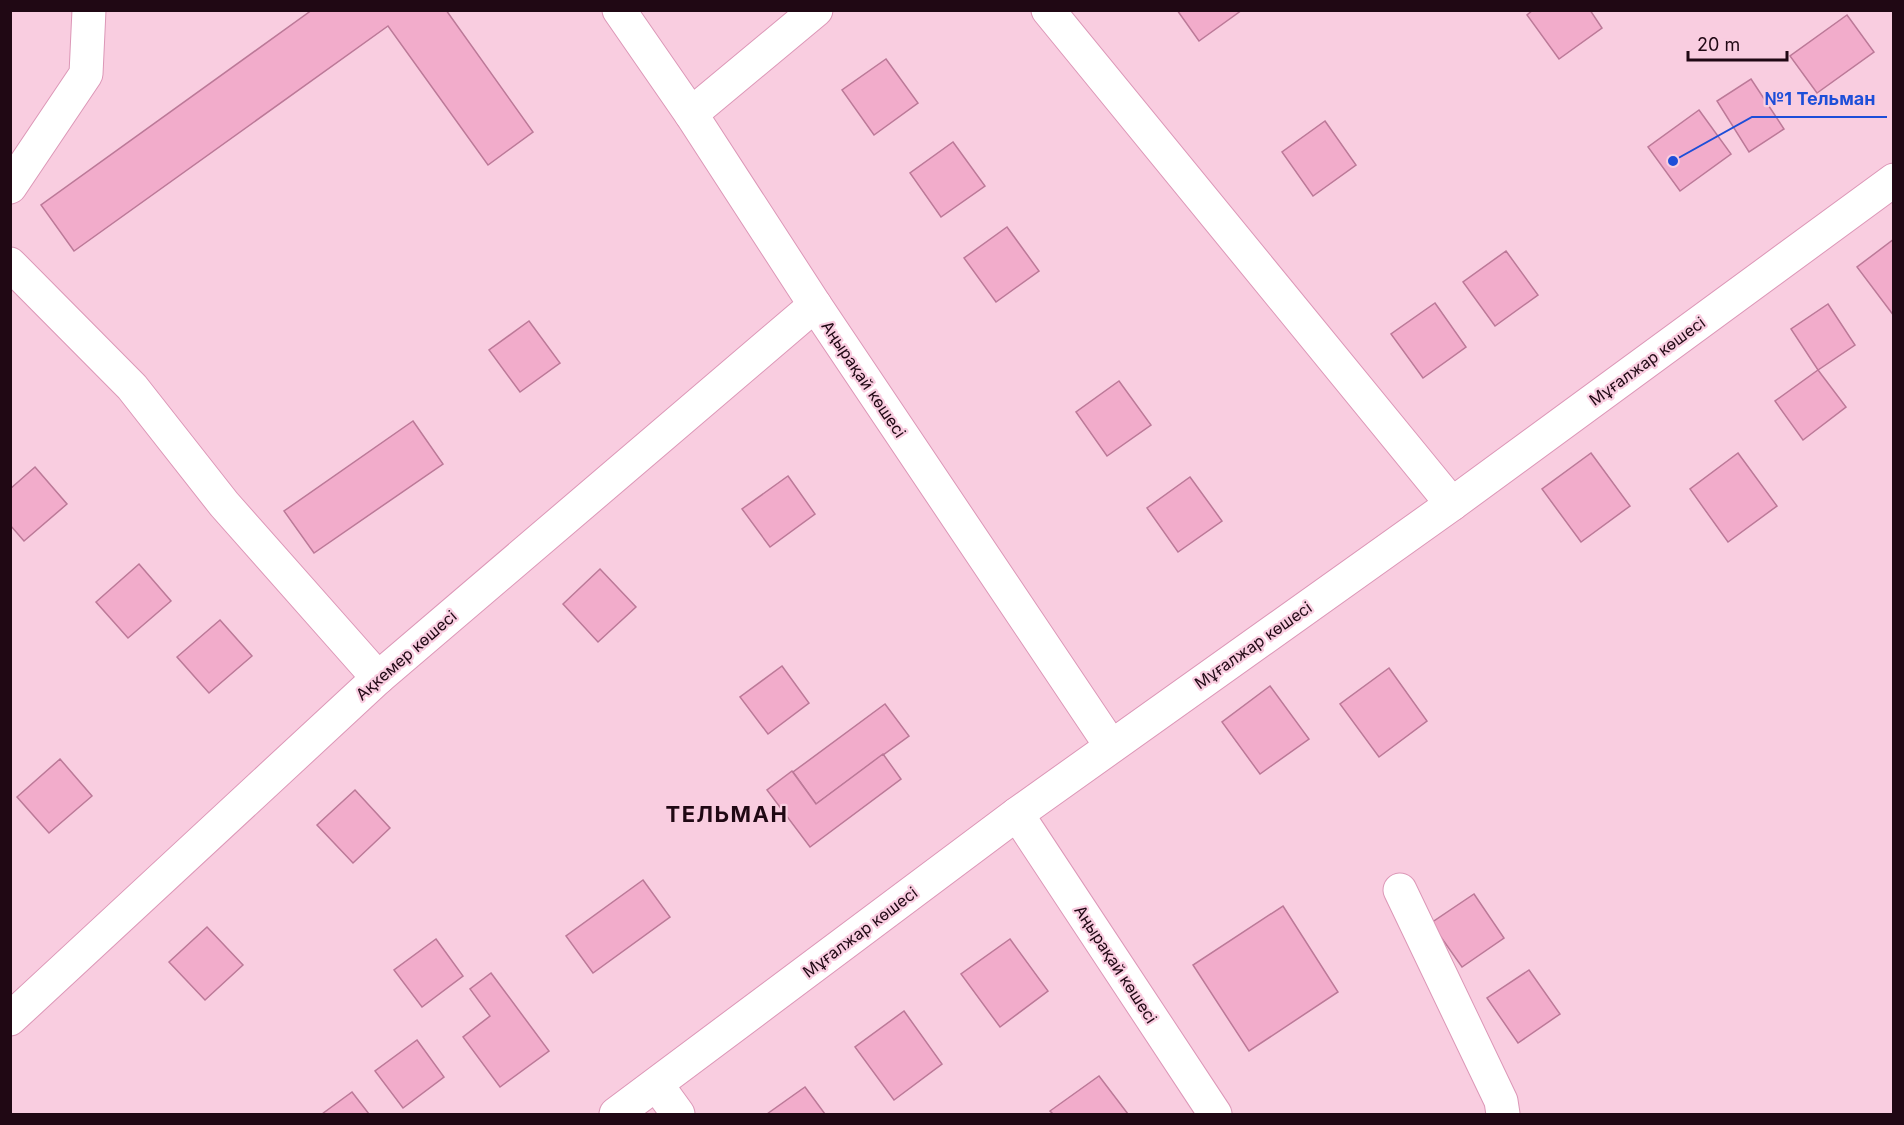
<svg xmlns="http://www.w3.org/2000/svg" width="1904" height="1125" viewBox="0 0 1904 1125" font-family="Inter,sans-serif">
<rect width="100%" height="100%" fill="#f9cde0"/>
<!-- building -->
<g fill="#f2accb" stroke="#bc7998" stroke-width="1.5">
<path d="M312,10H446L533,132L488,165L388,26L74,251L41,205Z"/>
<path d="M1177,10H1242L1199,41Z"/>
<path d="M1533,10H1590L1602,28L1559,59L1527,15Z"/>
<path d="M1847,15L1874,52L1817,93L1790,56Z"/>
<path d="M886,59L918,103L874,135L842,90Z"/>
<path d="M1751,79L1784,129L1749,152L1717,101Z"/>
<path d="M1699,110L1731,154L1680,191L1648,147Z"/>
<path d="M1325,121L1356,165L1313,196L1282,152Z"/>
<path d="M953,142L985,186L941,217L910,173Z"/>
<path d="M1007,227L1039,271L996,302L964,258Z"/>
<path d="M1894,239V316L1857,267Z"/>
<path d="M1506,251L1538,295L1495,326L1463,282Z"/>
<path d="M1435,303L1466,347L1423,378L1391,334Z"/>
<path d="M1828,304L1855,345L1818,370L1791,329Z"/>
<path d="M529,321L560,363L520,392L489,350Z"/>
<path d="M1818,370L1846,407L1803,440L1775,401Z"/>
<path d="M1119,381L1151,425L1107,456L1076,412Z"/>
<path d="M413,421L443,464L314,553L284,511Z"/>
<path d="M1591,453L1630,506L1581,542L1542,489Z"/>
<path d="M1738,453L1777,506L1728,542L1690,489Z"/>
<path d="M35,467L67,504L24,541L10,525V489Z"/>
<path d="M788,476L815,514L770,547L742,509Z"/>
<path d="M1190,477L1222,521L1178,552L1147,508Z"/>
<path d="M139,564L171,601L128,638L96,602Z"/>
<path d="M600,569L636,607L598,642L563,604Z"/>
<path d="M220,620L252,656L209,693L177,657Z"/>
<path d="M782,666L809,703L768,734L740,697Z"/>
<path d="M1389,668L1427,721L1379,757L1340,704Z"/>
<path d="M1270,686L1309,739L1260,774L1222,722Z"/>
<path d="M885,704L909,736L816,804L793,772Z"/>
<path d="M883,754L901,779L810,847L767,790L792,771L816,804Z"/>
<path d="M60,759L92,796L49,833L17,797Z"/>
<path d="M355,790L390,828L353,863L317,825Z"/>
<path d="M643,880L670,917L593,973L566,936Z"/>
<path d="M1474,894L1504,938L1462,967L1431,923Z"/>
<path d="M1283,906L1338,992L1249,1051L1193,965Z"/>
<path d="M207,927L243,965L205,1000L169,962Z"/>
<path d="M436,939L463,976L422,1007L394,970Z"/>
<path d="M1010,939L1048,991L1000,1027L961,974Z"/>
<path d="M1529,970L1560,1014L1518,1043L1487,998Z"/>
<path d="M491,973L549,1051L500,1087L463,1037L490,1016L470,989Z"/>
<path d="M904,1011L942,1064L894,1100L855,1047Z"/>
<path d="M417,1040L444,1077L403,1108L375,1071Z"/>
<path d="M1099,1076L1128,1114H1053L1050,1111Z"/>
<path d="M805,1087L825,1114H767Z"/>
<path d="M352,1092L369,1114H322Z"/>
</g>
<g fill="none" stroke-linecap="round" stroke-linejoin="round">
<defs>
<g id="minor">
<path d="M619,10L691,114L815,305L1111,746"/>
<path d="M1048,10L1452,504"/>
<path d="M691,114L816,10"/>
<path d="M10,187L86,74L89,10"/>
<path d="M10,264L132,387L224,504L378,678"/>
<path d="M1017,814L1215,1114"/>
<path d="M1400,890L1501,1101L1503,1114"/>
<path d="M10,1019L378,678L815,305"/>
<path d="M657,1085L678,1114"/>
<path d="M616,1114L1017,814L1452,504L1894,180"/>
</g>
</defs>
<!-- minor casing -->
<use href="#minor" stroke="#dc97b7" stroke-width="35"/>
<!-- minor -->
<use href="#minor" stroke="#fff" stroke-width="33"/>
</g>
<g text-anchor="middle" stroke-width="4.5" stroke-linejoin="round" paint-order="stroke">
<!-- street labels -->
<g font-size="16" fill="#200814" stroke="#f9cde0">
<text transform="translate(1647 361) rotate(-36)" y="6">Мұғалжар көшесі</text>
<text transform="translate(864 379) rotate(56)" y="6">Аңырақай көшесі</text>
<text transform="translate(1253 645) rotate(-35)" y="6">Мұғалжар көшесі</text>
<text transform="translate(406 655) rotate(-41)" y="6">Ақкемер көшесі</text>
<text transform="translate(860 932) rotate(-37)" y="6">Мұғалжар көшесі</text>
<text transform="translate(1116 964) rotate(57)" y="6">Аңырақай көшесі</text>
</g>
<!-- district labels -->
<g font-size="22" font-weight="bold" letter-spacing="1.5" fill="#200814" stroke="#f9cde0">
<text x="727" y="822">ТЕЛЬМАН</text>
</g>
</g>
<!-- callouts -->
<path fill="none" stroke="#1d4ed8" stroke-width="2" d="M1673 161L1752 117H1887"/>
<circle fill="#1d4ed8" stroke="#f9cde0" stroke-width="2" cx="1673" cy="161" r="6"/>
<g font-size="18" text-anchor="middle" font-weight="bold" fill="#1d4ed8" stroke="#f9cde0" stroke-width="4.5" stroke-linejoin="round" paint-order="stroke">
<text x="1820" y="105">№1 Тельман</text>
</g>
<!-- border -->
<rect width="1904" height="1125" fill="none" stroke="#200814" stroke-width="24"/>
<!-- scale -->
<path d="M1688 51v9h99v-9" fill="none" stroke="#200814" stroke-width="3"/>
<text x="1697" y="51" font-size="18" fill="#200814" stroke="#f9cde0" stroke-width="4.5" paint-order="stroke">20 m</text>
</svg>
